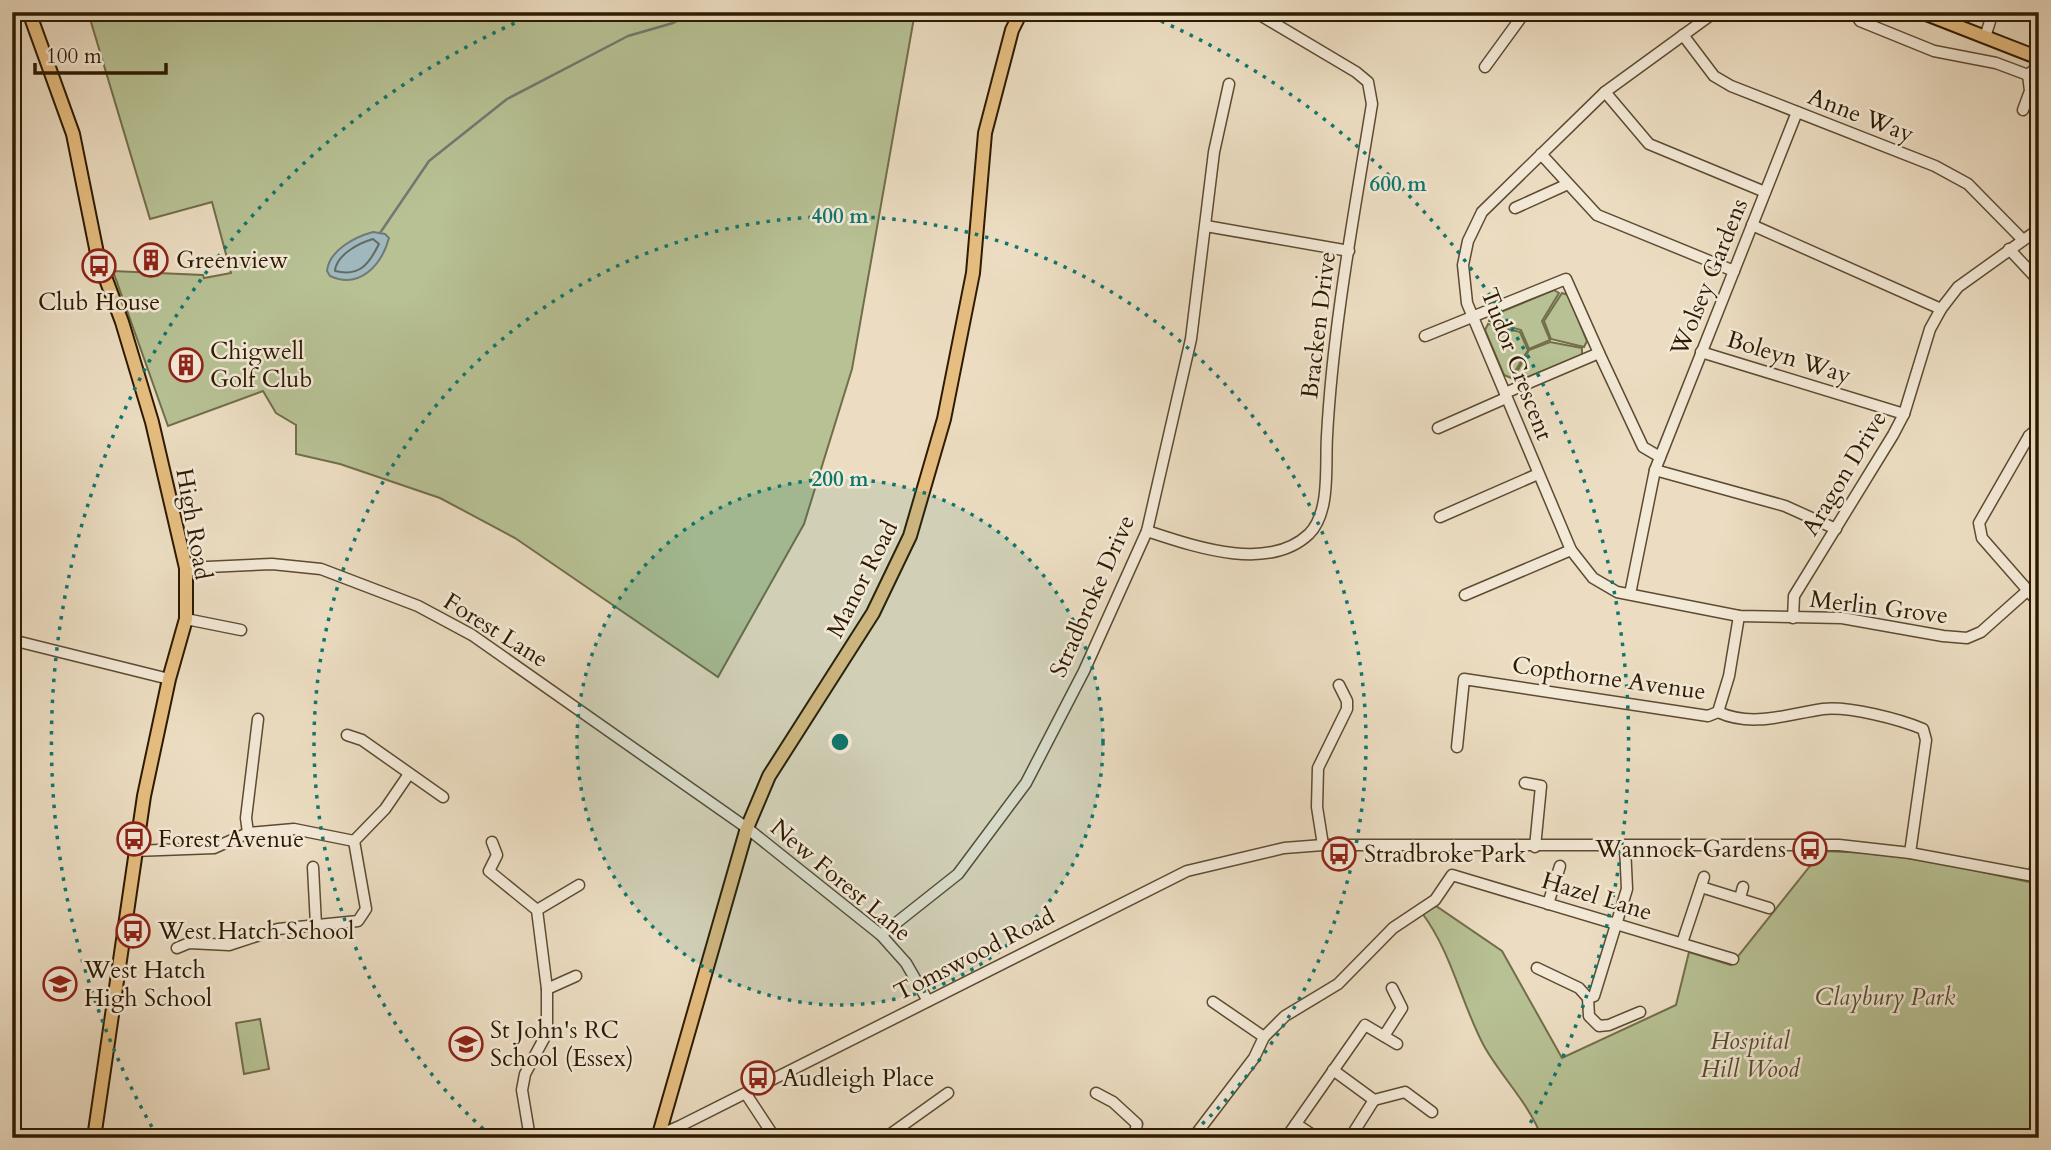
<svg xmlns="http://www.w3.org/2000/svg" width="2051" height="1150" viewBox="0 0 2051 1150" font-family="Cardo,serif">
<rect width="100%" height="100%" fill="#ecddc2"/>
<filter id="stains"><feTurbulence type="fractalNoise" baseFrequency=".00286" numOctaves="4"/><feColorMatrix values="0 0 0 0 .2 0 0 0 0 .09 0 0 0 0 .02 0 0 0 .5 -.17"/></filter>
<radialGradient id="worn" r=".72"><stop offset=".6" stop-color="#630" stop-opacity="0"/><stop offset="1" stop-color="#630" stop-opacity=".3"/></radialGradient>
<!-- green -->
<g fill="#b7c194" stroke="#726e4a" stroke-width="2">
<path d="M88,12H915L852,369L804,524L718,677L515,538L440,498L340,464L296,454V425L276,413L263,391L168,426L113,271L203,275L204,278L231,273L212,202L150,219Z"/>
<path d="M1554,290L1559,293L1542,321L1550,340L1529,349L1521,330L1489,321L1491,316Z"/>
<path d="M1562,293L1568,295L1587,341L1584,347L1551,339L1544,321Z"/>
<path d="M1488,324L1520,332L1528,350L1511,378L1504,375L1485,330Z"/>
<path d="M1550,342L1582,348V355L1518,381L1513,379L1529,350Z"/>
<path d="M1822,851L1897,854L2039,884V1138H1542C1529,1103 1502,1078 1484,1046C1461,1003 1452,953 1422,913L1436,906L1502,951L1562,1058L1676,1005L1689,952L1731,965Z"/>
<path d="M260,1019L269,1069L244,1074L236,1023Z"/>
</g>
<!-- water -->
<path fill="#9fb8be" stroke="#717972" stroke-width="2" d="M373,232L385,234L389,238C382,264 360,290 330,276L327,271C329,250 355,237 373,232Z"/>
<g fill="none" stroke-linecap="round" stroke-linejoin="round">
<!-- shore -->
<path stroke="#666960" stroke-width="2" d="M373,239L379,244C369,264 360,277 335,271C336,255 359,243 373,239Z"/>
<!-- stream -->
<path stroke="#717972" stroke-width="2.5" d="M380,233L429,161L507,99L628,36L673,23L694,12"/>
<defs>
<g id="minor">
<path d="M1715,12L1605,92L1482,212L1468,241L1463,265L1467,303L1571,550L1593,578L1617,592L1739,616L1842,618L1943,636L1967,638L1981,632L2027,591"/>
<path d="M1854,12L1860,21L1934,51L1996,63L2028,75"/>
<path d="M1683,35L1714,76L1731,86L1935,166L1968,184L2023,240"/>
<path d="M1985,37L1993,12"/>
<path d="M1485,67L1525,12"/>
<path d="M1605,92L1649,144L1765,192"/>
<path d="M2023,110L2030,91L2028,75L2039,65"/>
<path d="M1541,154L1597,215L1734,271"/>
<path d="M1515,208L1568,184"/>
<path d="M1752,225L1941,309"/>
<path d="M1206,226L1349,251"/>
<path d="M2009,249L2039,281"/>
<path d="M1425,336L1566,279L1599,353L1505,393"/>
<path d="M1701,352L1904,414"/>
<path d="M1599,353L1643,447L1660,457"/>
<path d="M2039,427L2029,436L1979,523L1982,538L2039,603"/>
<path d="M1438,428L1506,398"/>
<path d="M2029,436L2039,447"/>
<path d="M1655,470L1785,506L1836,529"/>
<path d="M1440,517L1538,474"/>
<path d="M1147,531C1193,546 1268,573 1309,534C1331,512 1325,466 1327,436C1333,325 1354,215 1372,104L1368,82L1356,72L1255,12"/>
<path d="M186,568L272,564L321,569L418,606L472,635L747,828L881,935L906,963L928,1001"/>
<path d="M1630,594L1655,470L1797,112"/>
<path d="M1465,595L1571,550"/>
<path d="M1793,618L1794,596L1893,435L1904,414L1930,329L1941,309L1958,287L2039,229"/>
<path d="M186,619L241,630"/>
<path d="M12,640L169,679"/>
<path d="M1718,712C1753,728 1788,714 1823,709C1849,706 1899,719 1923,729L1926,740L1910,853"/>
<path d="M347,735L362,740L443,797"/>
<path d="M1457,747L1464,679L1708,716L1718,712L1729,676L1739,616"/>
<path d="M1525,783L1541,786L1535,847"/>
<path d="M248,833L294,829L354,841"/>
<path d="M354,841L385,809L409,774"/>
<path d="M492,842L497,855L489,871L537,910L547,989V1033L525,1074L522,1090L530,1138"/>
<path d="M1323,845L1317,807L1318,768L1347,709V701L1339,685"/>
<path d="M134,851L214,848L248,833L246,818L258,719"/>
<path d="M313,867L316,925"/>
<path d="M2034,876L2039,843"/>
<path d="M1701,887L1769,908"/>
<path d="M1740,898L1743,887"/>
<path d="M1548,904L1560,866"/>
<path d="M537,910L579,885"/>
<path d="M881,935L958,874L1026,783L1084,671L1147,531L1191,339L1214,152L1229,84"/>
<path d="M1682,943L1704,877"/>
<path d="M177,948L189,943L229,945L278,929L358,921L366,909L354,841"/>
<path d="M1537,968L1579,988L1588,998L1594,996L1627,889L1625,846"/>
<path d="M547,989L576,976"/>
<path d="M1588,998L1589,1016L1599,1026L1609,1025L1640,1012"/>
<path d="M1213,1002L1264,1037"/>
<path d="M1384,1036L1402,1008L1392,988"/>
<path d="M1333,1070L1374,1100L1350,1138"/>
<path d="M1096,1093L1113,1102L1137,1124L1135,1132L1126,1138"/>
<path d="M746,1094L775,1138"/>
<path d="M1374,1100L1405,1092L1432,1112"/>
<path d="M1296,1124L1317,1138"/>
<path d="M642,1138L659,1135L680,1126L1187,871L1284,848L1323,845H1839L1910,853L2039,877"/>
<path d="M885,1138L948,1093"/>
<path d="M1193,1138L1254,1058L1264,1037L1285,1016L1338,984L1393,928L1435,900L1452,875L1733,959"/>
<path d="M1286,1138L1365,1025L1397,1044"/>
</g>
<g id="major">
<path d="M29,12L73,134L98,258L122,322L152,422L186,568V619L169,679L144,796L94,1138"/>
<path d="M1921,12L2039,58"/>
<path d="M658,1138L747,828L769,776L873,613L910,536L944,419L973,273L985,133L1012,30L1021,12"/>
</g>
</defs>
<!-- minor casing -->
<use href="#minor" stroke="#5d4b31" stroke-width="13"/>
<!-- major casing -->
<use href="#major" stroke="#2d1a01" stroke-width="16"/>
<!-- minor -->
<use href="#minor" stroke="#f3e9d7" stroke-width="10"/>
<!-- major -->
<use href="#major" stroke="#e6be81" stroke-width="12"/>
</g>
<!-- distance rings -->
<circle cx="840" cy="742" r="263" fill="#0f766e" fill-opacity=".12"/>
<g fill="none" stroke="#0f766e" stroke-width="3.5" stroke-dasharray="3.5 7">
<circle cx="840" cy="742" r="263"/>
<path d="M491 1136A526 526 0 1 1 1189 1136"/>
<path d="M157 1136A789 789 0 0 1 538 13M1142 13A789 789 0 0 1 1523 1136"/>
</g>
<!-- icons -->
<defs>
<symbol id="building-ring" viewBox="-11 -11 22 22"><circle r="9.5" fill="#f3e9d7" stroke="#8f2418" stroke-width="1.5"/><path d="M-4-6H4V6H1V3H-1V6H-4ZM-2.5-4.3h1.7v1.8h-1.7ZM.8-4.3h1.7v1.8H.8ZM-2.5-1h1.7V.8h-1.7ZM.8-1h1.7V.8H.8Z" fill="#8f2418"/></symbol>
<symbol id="bus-ring" viewBox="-11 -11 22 22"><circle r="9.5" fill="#f3e9d7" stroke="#8f2418" stroke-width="1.5"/><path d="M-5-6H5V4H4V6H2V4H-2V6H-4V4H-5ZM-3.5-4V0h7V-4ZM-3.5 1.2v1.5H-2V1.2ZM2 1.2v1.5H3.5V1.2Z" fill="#8f2418"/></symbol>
<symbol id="school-ring" viewBox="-11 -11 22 22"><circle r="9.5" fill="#f3e9d7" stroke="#8f2418" stroke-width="1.5"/><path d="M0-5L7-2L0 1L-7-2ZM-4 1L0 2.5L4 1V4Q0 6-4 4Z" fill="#8f2418"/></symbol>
</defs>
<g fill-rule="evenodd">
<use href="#building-ring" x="132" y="241" width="38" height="38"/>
<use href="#bus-ring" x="80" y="247" width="38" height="38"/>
<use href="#building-ring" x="167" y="346" width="38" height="38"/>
<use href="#bus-ring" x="115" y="820" width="38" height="38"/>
<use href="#bus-ring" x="1791" y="830" width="38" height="38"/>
<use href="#bus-ring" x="1320" y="835" width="38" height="38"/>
<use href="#bus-ring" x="114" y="912" width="38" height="38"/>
<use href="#school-ring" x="41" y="965" width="38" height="38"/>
<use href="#school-ring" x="447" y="1025" width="38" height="38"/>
<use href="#bus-ring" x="739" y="1059" width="38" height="38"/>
</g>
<g text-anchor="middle" stroke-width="5" stroke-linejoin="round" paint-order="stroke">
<!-- street labels -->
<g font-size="24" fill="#2d1a01" stroke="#f3e9d7">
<text transform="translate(1861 115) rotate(21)" y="8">Anne Way</text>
<text transform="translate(1709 277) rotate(-68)" y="8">Wolsey Gardens</text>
<text transform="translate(1318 325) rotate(-83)" y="8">Bracken Drive</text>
<text transform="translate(1789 357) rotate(17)" y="8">Boleyn Way</text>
<text transform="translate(1517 364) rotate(69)" y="8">Tudor Crescent</text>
<text transform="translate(1844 473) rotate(-59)" y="8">Aragon Drive</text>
<text transform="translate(194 524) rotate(80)" y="8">High Road</text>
<text transform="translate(862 579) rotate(-63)" y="8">Manor Road</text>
<text transform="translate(1092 596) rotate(-66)" y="8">Stradbroke Drive</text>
<text transform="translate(1879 607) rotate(7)" y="8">Merlin Grove</text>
<text transform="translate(496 630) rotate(32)" y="8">Forest Lane</text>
<text transform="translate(1609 678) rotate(8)" y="8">Copthorne Avenue</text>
<text transform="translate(841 880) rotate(40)" y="8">New Forest Lane</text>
<text transform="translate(1597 896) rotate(17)" y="8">Hazel Lane</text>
<text transform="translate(974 954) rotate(-27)" y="8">Tomswood Road</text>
</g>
<!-- poi labels -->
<g font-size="24" fill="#2d1a01" stroke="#f3e9d7" text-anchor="start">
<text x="176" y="268">Greenview</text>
<text x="99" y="310" text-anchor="middle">Club House</text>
<text x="210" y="359">Chigwell<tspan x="210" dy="28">Golf Club</tspan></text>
<text x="158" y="847">Forest Avenue</text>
<text x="1786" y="857" text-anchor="end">Wannock Gardens</text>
<text x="1364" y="862">Stradbroke Park</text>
<text x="158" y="939">West Hatch School</text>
<text x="84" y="978">West Hatch<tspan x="84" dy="28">High School</tspan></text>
<text x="490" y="1038">St John's RC<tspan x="490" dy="28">School (Essex)</tspan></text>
<text x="782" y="1086">Audleigh Place</text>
</g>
<!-- park labels -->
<g font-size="24" font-style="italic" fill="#564c2d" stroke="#f3e9d7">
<text x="1885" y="1005">Claybury Park</text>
<text x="1750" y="1049">Hospital<tspan x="1750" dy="28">Hill Wood</tspan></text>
</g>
</g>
<circle cx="840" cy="742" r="10" fill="#0f766e" stroke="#f3e9d7" stroke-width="3.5"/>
<g font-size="21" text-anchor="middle" font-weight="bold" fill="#0f766e" stroke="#f3e9d7" stroke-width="5" stroke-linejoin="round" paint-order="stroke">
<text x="1398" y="191">600 m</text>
<text x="840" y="223">400 m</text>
<text x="840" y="486">200 m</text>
</g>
<!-- margin -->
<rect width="2051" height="1150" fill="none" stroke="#ecddc2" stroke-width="42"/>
<rect x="14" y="14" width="2023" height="1122" fill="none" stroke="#2d1a01" stroke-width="3.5"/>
<rect x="21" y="21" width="2009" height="1108" fill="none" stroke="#2d1a01" stroke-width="2"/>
<!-- scale -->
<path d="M35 63v10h131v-10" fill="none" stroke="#2d1a01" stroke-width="3.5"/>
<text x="46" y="63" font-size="21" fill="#2d1a01" stroke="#f3e9d7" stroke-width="5" paint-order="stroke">100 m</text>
<rect width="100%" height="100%" filter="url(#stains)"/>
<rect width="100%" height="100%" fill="url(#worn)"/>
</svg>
